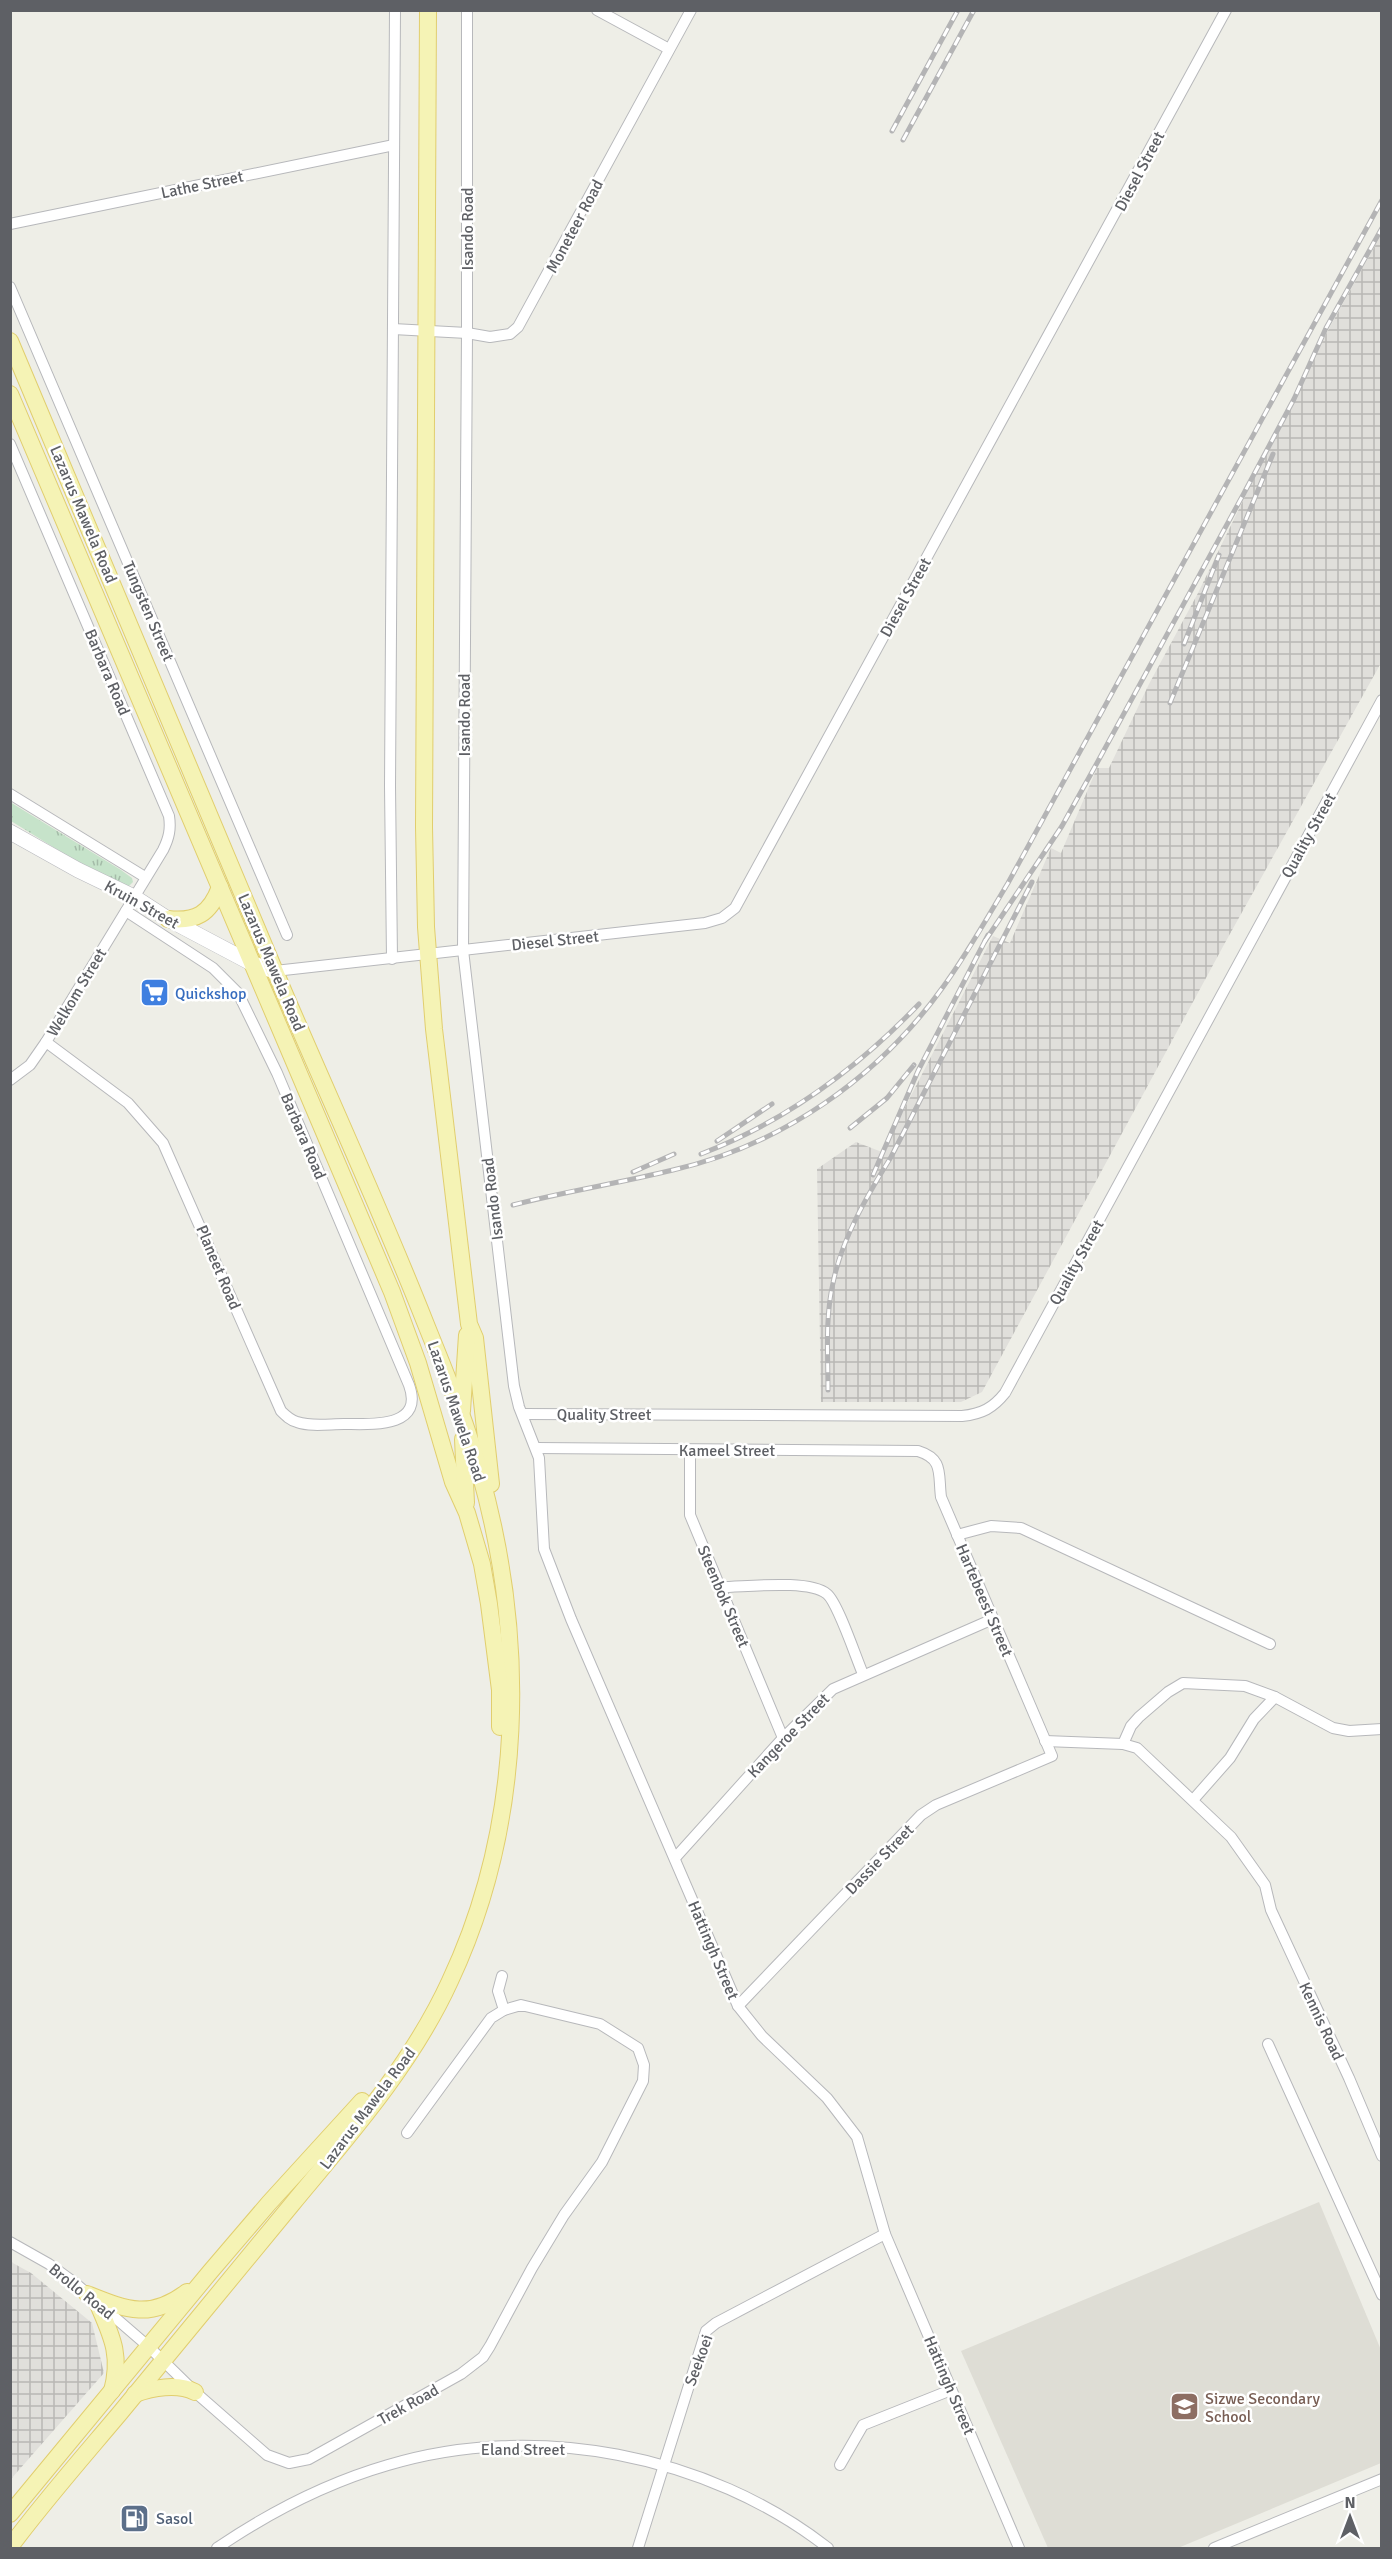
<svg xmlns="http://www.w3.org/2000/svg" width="1392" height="2559" viewBox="0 0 1392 2559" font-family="Signika,sans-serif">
<defs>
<pattern id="industrial-grid" width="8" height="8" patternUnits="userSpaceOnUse" patternTransform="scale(1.5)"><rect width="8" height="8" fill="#e0dfdb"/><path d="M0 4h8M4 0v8" fill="none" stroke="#b9b8b5"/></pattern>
<pattern id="grass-tufts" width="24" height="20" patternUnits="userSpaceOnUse" patternTransform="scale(1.5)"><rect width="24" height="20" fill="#c6e3ca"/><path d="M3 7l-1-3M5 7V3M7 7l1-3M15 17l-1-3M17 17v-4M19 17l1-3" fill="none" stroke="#a4bba8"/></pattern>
</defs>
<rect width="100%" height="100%" fill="#eeeee7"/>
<!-- industrial -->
<g fill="url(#industrial-grid)">
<path d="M1381,235V663L1226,941L982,1392L961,1402H821L817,1169L856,1142L882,1152L993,936L1010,943L1051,848L1061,853L1097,768H1109L1149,684L1198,593L1311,361Z"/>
<path d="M11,2262L31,2273L92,2323L104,2373L11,2479Z"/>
</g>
<!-- education -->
<path fill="#deddd5" d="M1319,2202L1381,2350V2463L1178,2548H1048L961,2351Z"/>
<!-- grass -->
<path fill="url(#grass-tufts)" d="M10,802L121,870L132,878L133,882L128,887L87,868L11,821Z"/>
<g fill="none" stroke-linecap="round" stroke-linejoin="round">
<defs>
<g id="street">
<path d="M467,10V333L463,950L514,1386L519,1407L539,1458L544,1549L571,1619L738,2006L762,2036L827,2098L857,2137L885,2234L1019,2548"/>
<path d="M597,10L669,49"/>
<path d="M10,224L394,145"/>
<path d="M10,287L287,935"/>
<path d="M393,329L467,333L490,337L510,334L518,327L691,10"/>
<path d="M10,444L169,816C171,829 169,838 163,850L46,1042L30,1065L10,1080"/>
<path d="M10,794L145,877"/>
<path d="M392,959L390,786L395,10"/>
<path d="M275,971L705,923L722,918L735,908L1226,10"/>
<path d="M46,1042L128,1103L163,1143L281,1411C286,1416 290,1420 297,1422C311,1427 329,1424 344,1424C369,1424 425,1429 409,1385L277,1073L238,993L213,968L126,911"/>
<path d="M523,1414L962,1416C982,1414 993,1408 1005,1393L1382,700"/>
<path d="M536,1448L918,1451C944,1459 938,1474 941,1497L1052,1756L936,1805L921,1815L738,2006"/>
<path d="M690,1450V1515L783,1738"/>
<path d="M957,1535L991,1526L1021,1528L1270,1644"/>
<path d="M721,1587C745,1587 809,1579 827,1594C838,1603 856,1658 863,1674"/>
<path d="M1045,1741L1123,1744L1137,1748L1231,1837L1265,1885L1271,1910L1349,2078L1382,2156"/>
<path d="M1123,1744L1131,1726L1139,1717L1168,1692L1183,1683L1245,1686L1275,1697L1333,1728L1349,1731L1382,1729"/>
<path d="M1193,1800L1230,1758L1254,1719L1275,1697"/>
<path d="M675,1858L783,1738L833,1689L993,1619"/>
<path d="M502,1976L498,1991L504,2010"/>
<path d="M1268,2044L1382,2295"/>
<path d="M10,2242L49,2264L75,2283L149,2347L195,2392L267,2455L289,2463L309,2459L461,2374L483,2357L490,2346L532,2268L564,2215L602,2162L643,2081L644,2065L638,2048L600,2024L521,2005L504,2010L491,2018L407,2133"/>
<path d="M840,2465L863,2425L951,2390"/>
<path d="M217,2548C270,2512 326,2483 388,2465C534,2421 708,2454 828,2548"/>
<path d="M638,2548L706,2331L716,2323L885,2234"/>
<path d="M1214,2548L1382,2479"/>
</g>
<path id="secondary" d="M10,832L78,870L134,897L168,919L253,964L275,971"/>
<g id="primary">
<path d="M428,10L424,827L426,927L434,1029L469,1324L475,1338L491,1484"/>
<path d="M10,341C100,550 186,760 274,969C324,1087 378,1203 425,1322C445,1372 466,1421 480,1473C527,1640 524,1823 450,1981C412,2064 351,2133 293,2203C235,2273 178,2343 120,2413C83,2457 45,2500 10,2547"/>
<path d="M10,394L392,1292L418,1363L453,1482L467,1513L482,1564L489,1604L500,1690V1727"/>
<path d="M168,919C196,922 210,914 220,887"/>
<path d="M462,1411L467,1335"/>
<path d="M463,1439L466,1503"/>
<path d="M87,2294C127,2310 150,2320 187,2292"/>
<path d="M97,2302C111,2335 122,2354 112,2391"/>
<path d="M135,2394C152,2388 177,2383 195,2392"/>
<path d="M10,2514L210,2272L269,2203L362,2101"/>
</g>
</defs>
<!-- street casing -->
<use href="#street" stroke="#b7b8bb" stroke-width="12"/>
<!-- secondary casing -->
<use href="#secondary" stroke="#b8b9be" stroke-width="16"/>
<!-- primary casing -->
<use href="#primary" stroke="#e1ce6e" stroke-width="18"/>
<!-- street -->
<use href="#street" stroke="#fff" stroke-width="10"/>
<!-- secondary -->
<use href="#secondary" stroke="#fff" stroke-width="15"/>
<!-- primary -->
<use href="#primary" stroke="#f5f3b5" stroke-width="16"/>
<defs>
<g id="rail">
<path d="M892,131L958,10"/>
<path d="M903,140L974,10"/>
<path d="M1184,644L1219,555"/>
<path d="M1170,703L1273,454"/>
<path d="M985,941L1062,826L1097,763L1243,495L1294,399L1326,328L1382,228"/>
<path d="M850,1128L887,1098L914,1065"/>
<path d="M717,1141L772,1104"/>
<path d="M701,1154C784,1122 858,1068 919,1004"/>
<path d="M633,1172L674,1154"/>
<path d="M873,1175L918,1071L988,935"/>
<path d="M513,1205C567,1191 620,1183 673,1170C782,1145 878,1078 943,987C967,954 987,918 1008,883L1382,200"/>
<path d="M828,1390C828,1355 825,1318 833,1283C842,1238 867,1196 891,1157L1032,882"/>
</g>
</defs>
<!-- rail casing -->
<use href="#rail" stroke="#b4b4b5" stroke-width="5"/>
<!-- rail -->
<use href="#rail" stroke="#fff" stroke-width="3" stroke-dasharray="9" stroke-linecap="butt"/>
</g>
<!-- icons -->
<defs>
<symbol id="supermarket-square" viewBox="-11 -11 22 22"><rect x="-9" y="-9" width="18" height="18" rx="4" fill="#3f7fe0" stroke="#fff"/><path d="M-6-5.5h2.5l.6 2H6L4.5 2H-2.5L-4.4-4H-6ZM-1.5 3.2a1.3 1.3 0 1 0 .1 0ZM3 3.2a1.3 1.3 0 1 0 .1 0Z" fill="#fff"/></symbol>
<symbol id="school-square" viewBox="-11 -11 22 22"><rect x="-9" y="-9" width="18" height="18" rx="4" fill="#8d6e63" stroke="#fff"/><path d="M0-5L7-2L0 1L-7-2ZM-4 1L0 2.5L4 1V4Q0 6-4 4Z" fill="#fff"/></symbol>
<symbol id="fuel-square" viewBox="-11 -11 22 22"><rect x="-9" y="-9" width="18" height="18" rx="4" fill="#5c6f8a" stroke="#fff"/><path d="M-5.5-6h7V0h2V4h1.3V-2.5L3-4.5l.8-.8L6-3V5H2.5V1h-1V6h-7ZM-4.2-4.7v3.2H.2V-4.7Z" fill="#fff"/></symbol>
</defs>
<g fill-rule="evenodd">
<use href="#supermarket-square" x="138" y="976" width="33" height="33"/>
<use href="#school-square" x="1168" y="2390" width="33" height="33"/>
<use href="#fuel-square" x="118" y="2502" width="33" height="33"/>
</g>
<g text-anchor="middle" stroke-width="5" stroke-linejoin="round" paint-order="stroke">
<!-- street labels -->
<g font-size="16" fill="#5e6065" stroke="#fff">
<text transform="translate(1139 171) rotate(-62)" y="6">Diesel Street</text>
<text transform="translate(202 184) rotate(-12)" y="6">Lathe Street</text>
<text transform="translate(574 226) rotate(-62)" y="6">Moneteer Road</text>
<text transform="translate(467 229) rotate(-90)" y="6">Isando Road</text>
<text transform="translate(84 514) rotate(67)" y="6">Lazarus Mawela Road</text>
<text transform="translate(905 597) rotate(-61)" y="6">Diesel Street</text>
<text transform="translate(149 611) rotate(67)" y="6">Tungsten Street</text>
<text transform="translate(108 672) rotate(67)" y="6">Barbara Road</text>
<text transform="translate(464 715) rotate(-90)" y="6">Isando Road</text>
<text transform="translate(1308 835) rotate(-61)" y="6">Quality Street</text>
<text transform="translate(142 904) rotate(29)" y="6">Kruin Street</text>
<text transform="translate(555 940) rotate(-6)" y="6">Diesel Street</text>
<text transform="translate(272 962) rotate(67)" y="6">Lazarus Mawela Road</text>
<text transform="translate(76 992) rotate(-59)" y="6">Welkom Street</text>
<text transform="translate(304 1136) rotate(67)" y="6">Barbara Road</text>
<text transform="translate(492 1199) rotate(-97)" y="6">Isando Road</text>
<text transform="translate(1076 1262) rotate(-61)" y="6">Quality Street</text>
<text transform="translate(219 1267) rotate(67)" y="6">Planeet Road</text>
<text transform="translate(457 1411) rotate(71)" y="6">Lazarus Mawela Road</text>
<text x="604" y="1420">Quality Street</text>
<text x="727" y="1456">Kameel Street</text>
<text transform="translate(724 1596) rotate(67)" y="6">Steenbok Street</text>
<text transform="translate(985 1600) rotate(67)" y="6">Hartebeest Street</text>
<text transform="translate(788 1735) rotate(-46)" y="6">Kangeroe Street</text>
<text transform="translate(879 1859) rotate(-46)" y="6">Dassie Street</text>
<text transform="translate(714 1950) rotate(67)" y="6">Hattingh Street</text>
<text transform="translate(1322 2021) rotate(65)" y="6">Kennis Road</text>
<text transform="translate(367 2108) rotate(-53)" y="6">Lazarus Mawela Road</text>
<text transform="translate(82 2291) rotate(39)" y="6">Brollo Road</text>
<text transform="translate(698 2360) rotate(-70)" y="6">Seekoei</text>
<text transform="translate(950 2385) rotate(67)" y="6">Hattingh Street</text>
<text transform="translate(408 2404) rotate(-29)" y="6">Trek Road</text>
<text x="523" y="2455">Eland Street</text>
</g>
<!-- shop labels -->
<g font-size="16" fill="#366cbe" stroke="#fff" text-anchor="start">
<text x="175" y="999">Quickshop</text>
</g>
<!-- education labels -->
<g font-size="16" fill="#785e54" stroke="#fff" text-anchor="start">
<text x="1205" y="2404">Sizwe Secondary<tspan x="1205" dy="18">School</tspan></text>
</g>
<!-- service labels -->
<g font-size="16" fill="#4e5e75" stroke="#fff" text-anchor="start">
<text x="156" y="2524">Sasol</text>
</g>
</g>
<!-- border -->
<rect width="1392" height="2559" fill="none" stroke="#5e6065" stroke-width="24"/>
<!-- north arrow -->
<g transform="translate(1350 2517)" stroke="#ffffff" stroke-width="4.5" paint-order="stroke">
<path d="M0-4.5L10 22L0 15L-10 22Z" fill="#5e6065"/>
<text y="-9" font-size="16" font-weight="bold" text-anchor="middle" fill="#5e6065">N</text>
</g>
</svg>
